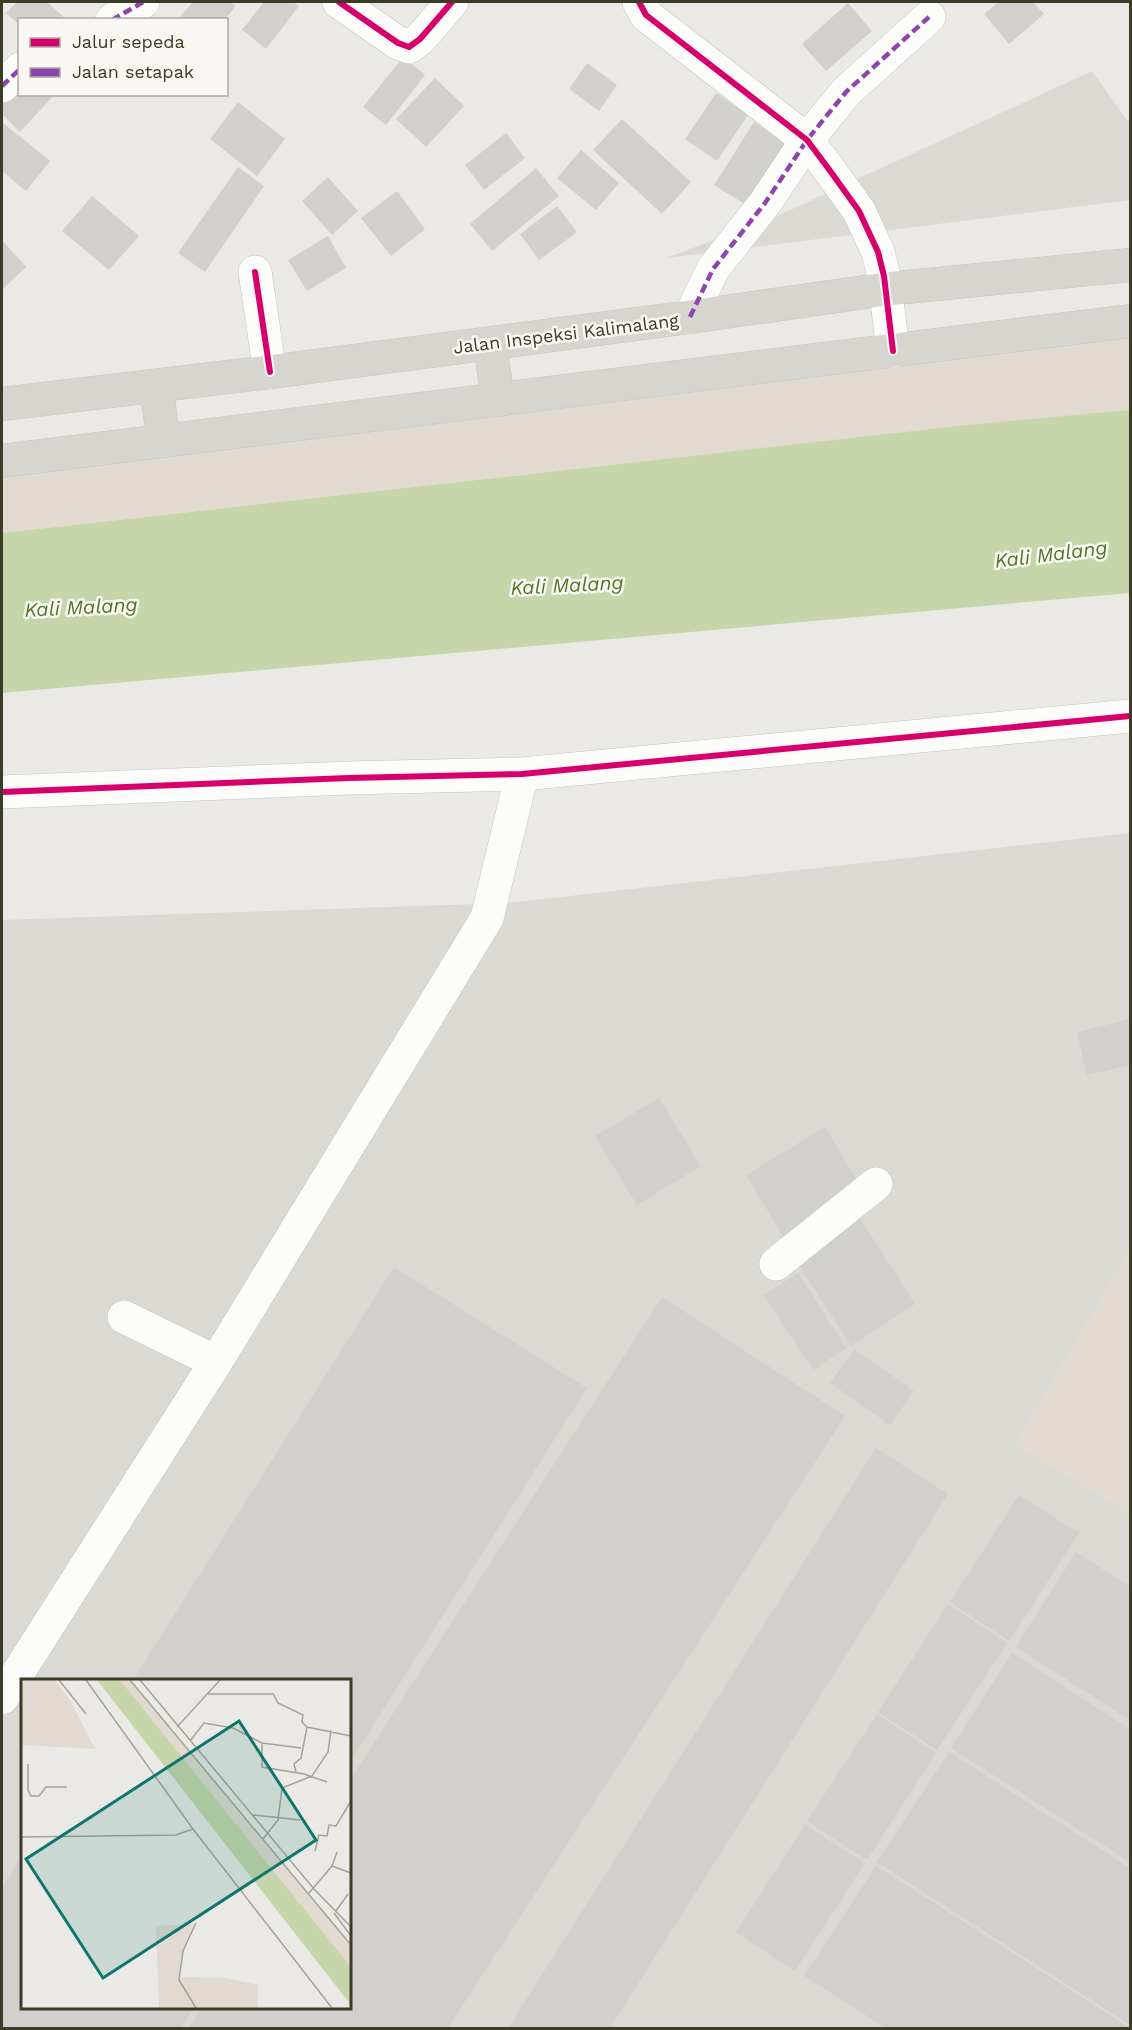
<svg xmlns="http://www.w3.org/2000/svg" width="1132" height="2030" viewBox="0 0 1132 2030" font-family="'Work Sans',sans-serif">
<rect width="100%" height="100%" fill="#eae9e6"/>
<!-- built -->
<g fill="#dbd9d4" fill-rule="evenodd">
<path d="M1092,71L1127,120L1130,119V200L666,258L775,217Z"/>
<path d="M1130,833V2028H2V920L507,903ZM22,1680H350V2008H22Z"/>
</g>
<!-- green -->
<g fill="#e2d9d1">
<path d="M1130,321V412L707,454L2,533V461Z"/>
<path d="M1130,1248V1515L1014,1445Z"/>
</g>
<!-- water -->
<path fill="#c6d5aa" d="M1130,410V593L2,693V533L968,425Z"/>
<!-- building -->
<g fill="#d1d0cd">
<path d="M17,2H47L67,20H20V25L6,13Z"/>
<path d="M193,2H230L236,6L224,20H177Z"/>
<path d="M264,2H293L299,6L266,49L242,30Z"/>
<path d="M999,2H1033L1044,14L1009,44L984,14Z"/>
<path d="M848,3L872,31L826,71L802,44Z"/>
<path d="M403,57L425,75L386,125L363,107Z"/>
<path d="M587,63L617,85L599,111L569,89Z"/>
<path d="M435,78L464,106L426,147L396,119Z"/>
<path d="M20,81V94H55L20,132L2,114V101Z"/>
<path d="M716,93L748,115L717,161L685,139Z"/>
<path d="M238,102L285,139L257,176L210,139Z"/>
<path d="M622,119L691,182L662,214L593,150Z"/>
<path d="M2,122L50,161L26,191L2,171Z"/>
<path d="M754,122L790,145L751,208L714,185Z"/>
<path d="M506,133L525,158L484,190L465,165Z"/>
<path d="M581,150L619,183L596,210L557,178Z"/>
<path d="M238,167L264,186L205,272L178,253Z"/>
<path d="M536,168L559,196L492,251L470,224Z"/>
<path d="M328,177L358,211L332,235L302,201Z"/>
<path d="M397,191L425,229L391,256L361,218Z"/>
<path d="M92,196L139,236L109,270L62,231Z"/>
<path d="M557,206L577,232L539,260L520,234Z"/>
<path d="M328,236L346,268L307,291L288,260Z"/>
<path d="M2,240L26,267L2,290Z"/>
<path d="M1130,1019V1065L1087,1075L1077,1032Z"/>
<path d="M659,1098L701,1166L637,1205L595,1136Z"/>
<path d="M825,1127L862,1189L783,1236L746,1175Z"/>
<path d="M859,1217L915,1304L851,1346L795,1259Z"/>
<path d="M394,1267L587,1388L350,1762V1680H133Z"/>
<path d="M798,1273L846,1348L813,1370L764,1295Z"/>
<path d="M662,1297L845,1416L448,2028H188L202,2008H350V1780Z"/>
<path d="M854,1349L914,1391L890,1425L830,1383Z"/>
<path d="M876,1448L948,1494L610,2028H508Z"/>
<path d="M1019,1495L1079,1533L1009,1641L950,1602Z"/>
<path d="M1076,1552L1130,1587V1720L1016,1647Z"/>
<path d="M948,1604L1007,1643L937,1750L878,1712Z"/>
<path d="M1012,1653L1130,1729V1862L951,1748Z"/>
<path d="M877,1714L936,1753L867,1860L807,1821Z"/>
<path d="M949,1752L1130,1868V2025L877,1862Z"/>
<path d="M805,1825L865,1863L795,1971L736,1932Z"/>
<path d="M22,1855V2008H194L181,2028H2V1888Z"/>
<path d="M876,1866L1130,2028H886L804,1976Z"/>
</g>
<g fill="none" stroke-linecap="round" stroke-linejoin="round">
<defs>
<g id="minor">
<path d="M339,2L398,43L409,47L420,39L452,2"/>
<path d="M639,2L646,15L807,140L828,168L859,211L878,252L884,276L893,351"/>
<path d="M112,20L143,2"/>
<path d="M2,86L20,69"/>
<path d="M255,272L270,372"/>
<path d="M690,317L713,269L765,203L807,140L846,92L929,17"/>
<path d="M2,792L349,778L522,774L1130,716"/>
<path d="M776,1264L876,1184"/>
<path d="M124,1317L216,1362"/>
<path d="M2,1698L216,1362L487,918L522,774"/>
</g>
<g id="major">
<path d="M490,344L498,400"/>
<path d="M156,386L164,441"/>
<path d="M2,404L270,372L690,317L886,289L1130,265"/>
<path d="M2,461L1130,321"/>
</g>
</defs>
<!-- minor casing -->
<use href="#minor" stroke="#c4c3c0" stroke-width="34"/>
<!-- major casing -->
<use href="#major" stroke="#c6c5be" stroke-width="34"/>
<!-- minor -->
<use href="#minor" stroke="#fcfcfb" stroke-width="33"/>
<!-- major -->
<use href="#major" stroke="#d6d5cf" stroke-width="33"/>
<!-- quiet -->
<g stroke="#8e44ad" stroke-width="4.5" stroke-dasharray="9 4.5" stroke-linecap="butt">
<path d="M112,20L143,2"/>
<path d="M2,86L20,69"/>
<path d="M690,317L713,269L765,203L807,140L846,92L929,17"/>
</g>
<defs>
<g id="cycleway">
<path d="M339,2L398,43L409,47L420,39L452,2"/>
<path d="M639,2L646,15L807,140L828,168L859,211L878,252L884,276L893,351"/>
<path d="M255,272L270,372"/>
<path d="M2,792L349,778L522,774L1130,716"/>
</g>
</defs>
<!-- cycleway casing -->
<use href="#cycleway" stroke="#f9f7f4" stroke-width="10"/>
<!-- cycleway -->
<use href="#cycleway" stroke="#d6006c" stroke-width="6"/>
</g>
<g text-anchor="middle" stroke-width="5" stroke-linejoin="round" paint-order="stroke">
<!-- street labels -->
<g font-size="18" fill="#3c3b25" stroke="#f9f7f4">
<text transform="translate(566 334) rotate(-7)" y="6">Jalan Inspeksi Kalimalang</text>
</g>
<!-- water labels -->
<g font-size="20" font-style="italic" fill="#557324" stroke="#f9f7f4">
<text transform="translate(1051 554) rotate(-7)" y="7">Kali Malang</text>
<text transform="translate(567 585) rotate(-3)" y="7">Kali Malang</text>
<text transform="translate(81 607) rotate(-3)" y="7">Kali Malang</text>
</g>
</g>
<!-- overview -->
<g transform="translate(21 1679)">
<rect width="330" height="330" fill="#eae9e6"/>
<path d="M0,1H34L50,23L74,70L0,66ZM99,1H109L330,266V288ZM174,245L163,271L159,298L205,299L237,306V329H138L135,247Z" fill="#e2d9d1"/>
<path d="M76,1H99L330,288V326Z" fill="#c6d5aa"/>
<path fill="none" stroke="#a4a399" stroke-width="1.5" d="M38,1L65,35M65,1L172,150L311,329M109,1L330,266M119,1L293,210L330,248M187,15H252L257,24L282,36L281,43L286,48L330,57M156,48L199,1M169,62L183,44L212,49L241,64V88L283,95L306,103M241,64L280,69M7,85V111L10,117H18L25,108H46M275,93L273,85L280,79L286,48M232,136L279,141M0,158L155,156L172,150M242,160L257,141L261,109L291,97L307,73L310,51M294,172L298,156L306,157L308,146L315,147L330,122M311,187L330,194M288,214L311,187L316,173M315,232L327,215M313,234L330,257M175,244L162,272L158,301L175,329"/>
<path fill="#0f766e" fill-opacity="0.15" stroke="#0f766e" stroke-width="3" d="M218,42L295,161L82,299L5,180Z"/>
<rect width="330" height="330" fill="none" stroke="#3c3b25" stroke-width="3"/>
</g>
<!-- border -->
<rect width="1132" height="2030" fill="none" stroke="#3c3b25" stroke-width="6"/>
<!-- legend -->
<rect x="18" y="18" width="210" height="78" fill="#f9f7f4" stroke="#adaca1" stroke-width="1.5"/>
<rect x="30" y="38" width="30" height="9" fill="#d6006c" stroke="#adaca1" stroke-width="1.5"/>
<text x="72" y="48" font-size="18" fill="#3c3b25">Jalur sepeda</text>
<rect x="30" y="68" width="30" height="9" fill="#8e44ad" stroke="#adaca1" stroke-width="1.5"/>
<text x="72" y="78" font-size="18" fill="#3c3b25">Jalan setapak</text>
</svg>
